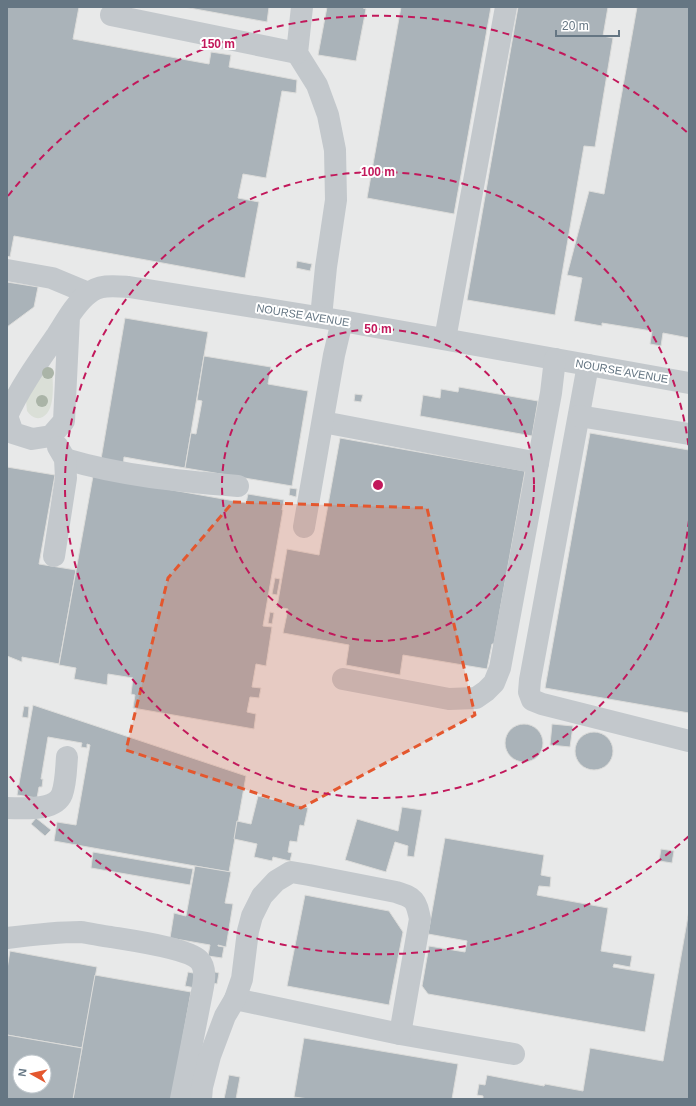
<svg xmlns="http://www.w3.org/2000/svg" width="696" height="1106" viewBox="0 0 696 1106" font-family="Helvetica,sans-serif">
<rect width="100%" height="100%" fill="#fafaf8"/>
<!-- built -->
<path fill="#e8e9e9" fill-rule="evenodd" d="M7,7H689V1099H7ZM20,1062H44V1086H20Z"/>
<!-- green -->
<path fill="#dadfd7" d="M49,369L52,370C53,384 56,414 40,418C34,419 30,415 27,411L26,401L45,370Z"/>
<!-- building -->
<g fill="#aab3b9" stroke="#dcdcda" fill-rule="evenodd">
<path d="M7,7H79L73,39L209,64L211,52L231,55L229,67L297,80L296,93L282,91L266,178L243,174L238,198L259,202L245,278L14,236L10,257L7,256Z"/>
<path d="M184,7H269L267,22Z"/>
<path d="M327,7H363V8L366,9L356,61L318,55Z"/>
<path d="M401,7H491L454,214L367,198Z"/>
<path d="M518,7H608L603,36L613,38L595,147L584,146L555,315L467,300Z"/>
<path d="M637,7H689V338L663,333L661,346L650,344L652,331L602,323V326L574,321L582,278L567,275L589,191L604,194Z"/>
<path d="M297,261L312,264L310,271L296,268Z"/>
<path d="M7,282L38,287L34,307L7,327Z"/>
<path d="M125,318L208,332L185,468L124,457L123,469L100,465Z"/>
<path d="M204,356L271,367L268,384L308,391L292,486L185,468L191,433L196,434L202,401L197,400Z"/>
<path d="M459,387L538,401L532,436L420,416L423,395L440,398L441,389L458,392Z"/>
<path d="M355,394L363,395L361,402L354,401Z"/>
<path d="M590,433L689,450V713L545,688Z"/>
<path d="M340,438L525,471L494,644H492L487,669L403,655L400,675L346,665L349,645L283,633L288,609L277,607L287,549L319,555Z"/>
<path d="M7,467L55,475L39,564L76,570L59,664L22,657V662L7,656Z"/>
<path d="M93,476L246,503L248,494L284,500L282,510H283L263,626L272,627L266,666L256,664L252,687L261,688L259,698L250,697L247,712L256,714L254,729L133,708L135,695L131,694L133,678L108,674L107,685L74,679L76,668L59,665Z"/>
<path d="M290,488L297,489L296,497L289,495Z"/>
<path d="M275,578L280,579L277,595L272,594Z"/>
<path d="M270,612L274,613L272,624L268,623Z"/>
<path d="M33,705L246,776L229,872L54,841L57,822L76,825L90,745L87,744V748L81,747L82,743L48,737L41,779H43L42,787H39L37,798L17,795Z"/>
<path d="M24,706L29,707L28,718L22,717Z"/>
<path d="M552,724L573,726L570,747L550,745Z"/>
<circle cx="524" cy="743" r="19"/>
<circle cx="594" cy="751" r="19"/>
<path d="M258,796L308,808L304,826L300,825L297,842L290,841L288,852L292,853L290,861L273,857L272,861L254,857L257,844L234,839L237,821L251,824Z"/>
<path d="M402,807L422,810L414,857L407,856L408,846L395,842L386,872L345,860L357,819L398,831Z"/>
<path d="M36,818L51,830L45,836L31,824Z"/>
<path d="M445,838L544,855L541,875L551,877L550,887L539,886L537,895L608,908L601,951L632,956L630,967L614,964L613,967L655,974L645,1032L428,994L422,986L429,946L465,952L467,941L428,934Z"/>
<path d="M661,849L674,851L672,863L659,861Z"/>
<path d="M93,852L193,869L190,885L91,868Z"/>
<path d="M195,866L231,872L225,903L233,904L226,947L218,945V946L224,947L222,958L208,956L210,945L170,938L174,913L186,916Z"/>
<path d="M305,895L389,911L403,932L389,1005L287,986Z"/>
<path d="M689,910V1099H483V1096L477,1095L479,1084L485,1085L487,1075L544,1086L545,1084L583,1091L590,1048L663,1061Z"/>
<path d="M10,951L97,967L82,1048L7,1035V969Z"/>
<path d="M211,971L219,973L217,984L209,982Z"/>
<path d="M188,972L198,974L195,988L185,986Z"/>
<path d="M95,975L191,992L172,1099H73Z"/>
<path d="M7,1035L82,1048L73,1099H7ZM20,1062H44V1086H20Z"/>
<path d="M304,1038L458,1064L452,1099H309L294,1097Z"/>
<path d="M229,1075L240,1077L236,1099H224Z"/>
</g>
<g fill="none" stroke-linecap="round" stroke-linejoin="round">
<!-- minor -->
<g stroke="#c3c8cc" stroke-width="22">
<path d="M302,7L297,53L317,85L328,115L335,150L336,200L326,267L321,317"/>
<path d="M111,15L297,53"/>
<path d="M7,270L52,278L88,293"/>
<path d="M69,317L64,421L51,436L32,439L13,433L7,416C20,387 39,361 57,335C66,321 75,304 88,294C99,284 115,286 129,287L342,321L689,383"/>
<path d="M445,339L506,7"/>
<path d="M588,365L530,680L529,692L532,700L542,704L689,741"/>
<path d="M579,416L689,434"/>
<path d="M323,422L538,463"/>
<path d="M65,459C122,476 179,481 238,486"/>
<path d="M304,527L334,355L342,321"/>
<path d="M54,556L66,478L65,459L58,447"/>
<path d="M343,679L449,699L476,698L486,691L494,683L500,668L551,393L555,359"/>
<path d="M7,808C22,808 55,812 62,794C66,783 66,769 67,757"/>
<path d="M7,938C31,935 56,932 80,932C90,933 101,936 111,937C129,940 187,948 199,960C207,968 204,982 202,992L181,1099"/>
<path d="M235,999L400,1034L514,1054"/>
<path d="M201,1099L202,1087L210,1056L225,1016L235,999L242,979L248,931L252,916L262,896L276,881L291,872L309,875L396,892C415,898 416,900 420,919L400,1034"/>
</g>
</g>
<!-- trees -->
<g fill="#aab4a7">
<circle cx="48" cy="373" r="6"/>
<circle cx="42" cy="401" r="6"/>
</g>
<!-- marked area -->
<path fill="#e4572e" fill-opacity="0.2" stroke="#e4572e" stroke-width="3" stroke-dasharray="8 5" stroke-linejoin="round" d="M233,502L427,508L475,715L301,808L126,750L168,578Z"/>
<!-- distance rings -->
<g fill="none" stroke="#c2185b" stroke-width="2" stroke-dasharray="7 5">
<circle cx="378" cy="485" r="156"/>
<path d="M689 520A313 313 0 1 1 689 450"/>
<path d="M689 836A469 469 0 0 1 8 774M8 196A469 469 0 0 1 689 134"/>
</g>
<g text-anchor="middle" stroke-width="4" stroke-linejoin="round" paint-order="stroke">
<!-- street labels -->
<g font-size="11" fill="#657683" stroke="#fff">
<text transform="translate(303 315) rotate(9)" y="4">NOURSE AVENUE</text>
<text transform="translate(622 371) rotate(10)" y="4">NOURSE AVENUE</text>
</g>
</g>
<circle cx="378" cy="485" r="6" fill="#c2185b" stroke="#fff" stroke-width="2"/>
<g font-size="12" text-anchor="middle" font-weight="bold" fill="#c2185b" stroke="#fff" stroke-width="4" stroke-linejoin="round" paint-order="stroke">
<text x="218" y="48">150 m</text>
<text x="378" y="176">100 m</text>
<text x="378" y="333">50 m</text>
</g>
<!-- border -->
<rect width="696" height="1106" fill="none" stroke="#657683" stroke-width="16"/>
<!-- north arrow -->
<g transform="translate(32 1074) rotate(278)"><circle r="19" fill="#ffffff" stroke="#c1c8cd"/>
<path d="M0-3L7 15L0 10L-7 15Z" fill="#e4572e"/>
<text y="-6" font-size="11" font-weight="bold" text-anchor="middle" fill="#657683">N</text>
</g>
<!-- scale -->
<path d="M556 30v6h63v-6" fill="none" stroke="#657683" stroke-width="2"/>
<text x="562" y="30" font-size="12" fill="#657683" stroke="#ffffff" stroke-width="3" paint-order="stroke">20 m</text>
</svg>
